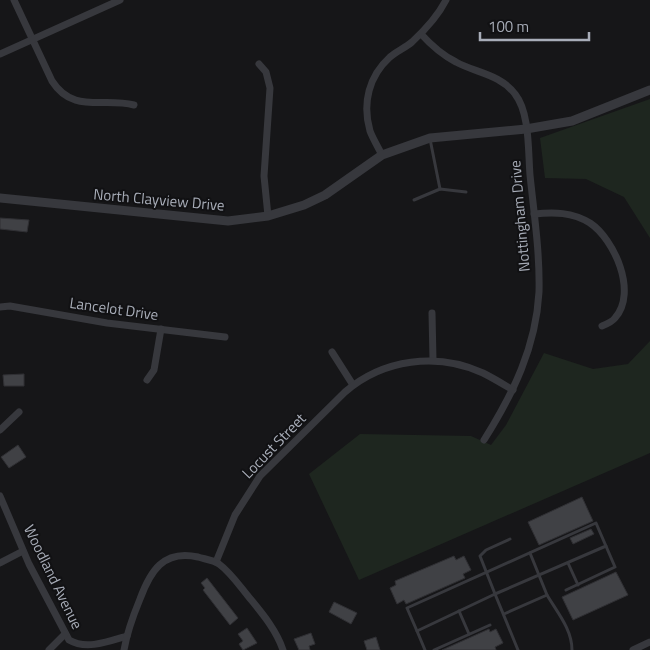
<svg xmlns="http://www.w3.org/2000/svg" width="650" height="650" viewBox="0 0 650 650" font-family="'Titillium Web',sans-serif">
<rect width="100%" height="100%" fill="#161618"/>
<!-- green -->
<g fill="#1e261f">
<path d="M650,99V238L624,197L586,179L545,178L540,138Z"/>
<path d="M650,341V453L359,580L309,474L360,434L471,436L491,445L506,425L544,353L593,369L628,364Z"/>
</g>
<!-- building -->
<g fill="#404145" stroke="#303034">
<path d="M0,218L29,220L27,232L0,229Z"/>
<path d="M24,374V386H4L3,375Z"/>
<path d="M18,445L26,457L9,468L1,457Z"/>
<path d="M582,497L593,521L539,545L528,522Z"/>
<path d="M591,529L594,534L573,544L570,538Z"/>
<path d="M454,556L456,560L464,556L471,570L463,574L465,578L406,604L404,600L397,604L390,588L396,585L395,581Z"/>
<path d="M616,572L628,595L573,620L562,597Z"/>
<path d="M207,578L238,618L230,625L203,590L205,588L201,583Z"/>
<path d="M334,602L357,613L351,624L329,612Z"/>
<path d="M247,628L257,643L243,650L239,644L243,641L238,634Z"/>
<path d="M489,629L490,632L496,629L503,643L495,647L496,650H442Z"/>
<path d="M311,633L315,644L309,646L310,650H299L294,639Z"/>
<path d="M376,637L380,650H367L364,641Z"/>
</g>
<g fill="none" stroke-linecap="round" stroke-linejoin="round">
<!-- service -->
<g stroke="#37383d" stroke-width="3">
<path d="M430,139L440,189"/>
<path d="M414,200L440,189L466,192"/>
<path d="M510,539L486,550L480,556L495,594L606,546"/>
<path d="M568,563L578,585"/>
<path d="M547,595C557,612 572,629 572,650"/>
<path d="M459,611L469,634"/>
<path d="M504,614L547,595L530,553"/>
<path d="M417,631L407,608L596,523L615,567L566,590"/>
<path d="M425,650L417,631L495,594L518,650"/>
<path d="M434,650L490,625"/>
</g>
<!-- minor -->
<g stroke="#37383d" stroke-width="7">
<path d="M14,0L52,81C73,114 103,97 134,105"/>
<path d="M421,34C431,45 442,55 456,62C476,73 500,74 515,94C530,113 528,151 530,175C534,214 540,253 539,292C536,347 513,394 484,440"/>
<path d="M0,54L120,0"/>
<path d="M259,64L266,72L270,88L264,176L268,216"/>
<path d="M382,155C378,147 373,139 370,131C362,103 369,76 390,57C397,51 405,48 412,42C425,30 438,16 446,0"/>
<path d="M534,214C554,212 572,212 590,223C614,239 638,292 615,318C612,322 607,324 602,326"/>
<path d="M0,307L10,306L107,323L225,337"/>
<path d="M432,313L433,360"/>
<path d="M332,352L353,385"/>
<path d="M147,380L154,370L161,329"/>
<path d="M0,430L19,412"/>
<path d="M0,496L29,564L69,640C86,650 107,642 127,636"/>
<path d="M216,562L235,515L260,476L345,392C383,359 437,352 483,373C493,378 503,384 513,390"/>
<path d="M0,563L23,551"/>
<path d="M49,650L65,634"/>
<path d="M124,650C127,632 133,616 140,599C150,572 163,549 198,557C204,559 214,560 219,564C230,572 239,585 248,596C261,612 276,629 283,650"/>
<path d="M633,650L650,642"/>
</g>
<!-- tertiary -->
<path stroke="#37383d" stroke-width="9" d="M0,198L228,221L268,216L304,205L325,195L382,155L430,138L526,129L572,121L650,90"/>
</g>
<g text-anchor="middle" stroke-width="4" stroke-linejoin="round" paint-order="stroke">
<!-- street labels -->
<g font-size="15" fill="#a8adb8" stroke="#111113">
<text transform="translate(159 200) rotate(5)" y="5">North Clayview Drive</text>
<text transform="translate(520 216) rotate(-95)" y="5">Nottingham Drive</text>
<text transform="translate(114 309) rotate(8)" y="5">Lancelot Drive</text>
<text transform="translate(274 446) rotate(-46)" y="5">Locust Street</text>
<text transform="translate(53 577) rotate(64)" y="5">Woodland Avenue</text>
</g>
</g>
<!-- scale -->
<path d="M480 32v8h109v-8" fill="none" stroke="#a8adb8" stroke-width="2.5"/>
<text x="488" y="32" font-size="15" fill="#a8adb8" stroke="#111113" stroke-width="4" paint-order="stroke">100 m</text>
</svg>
